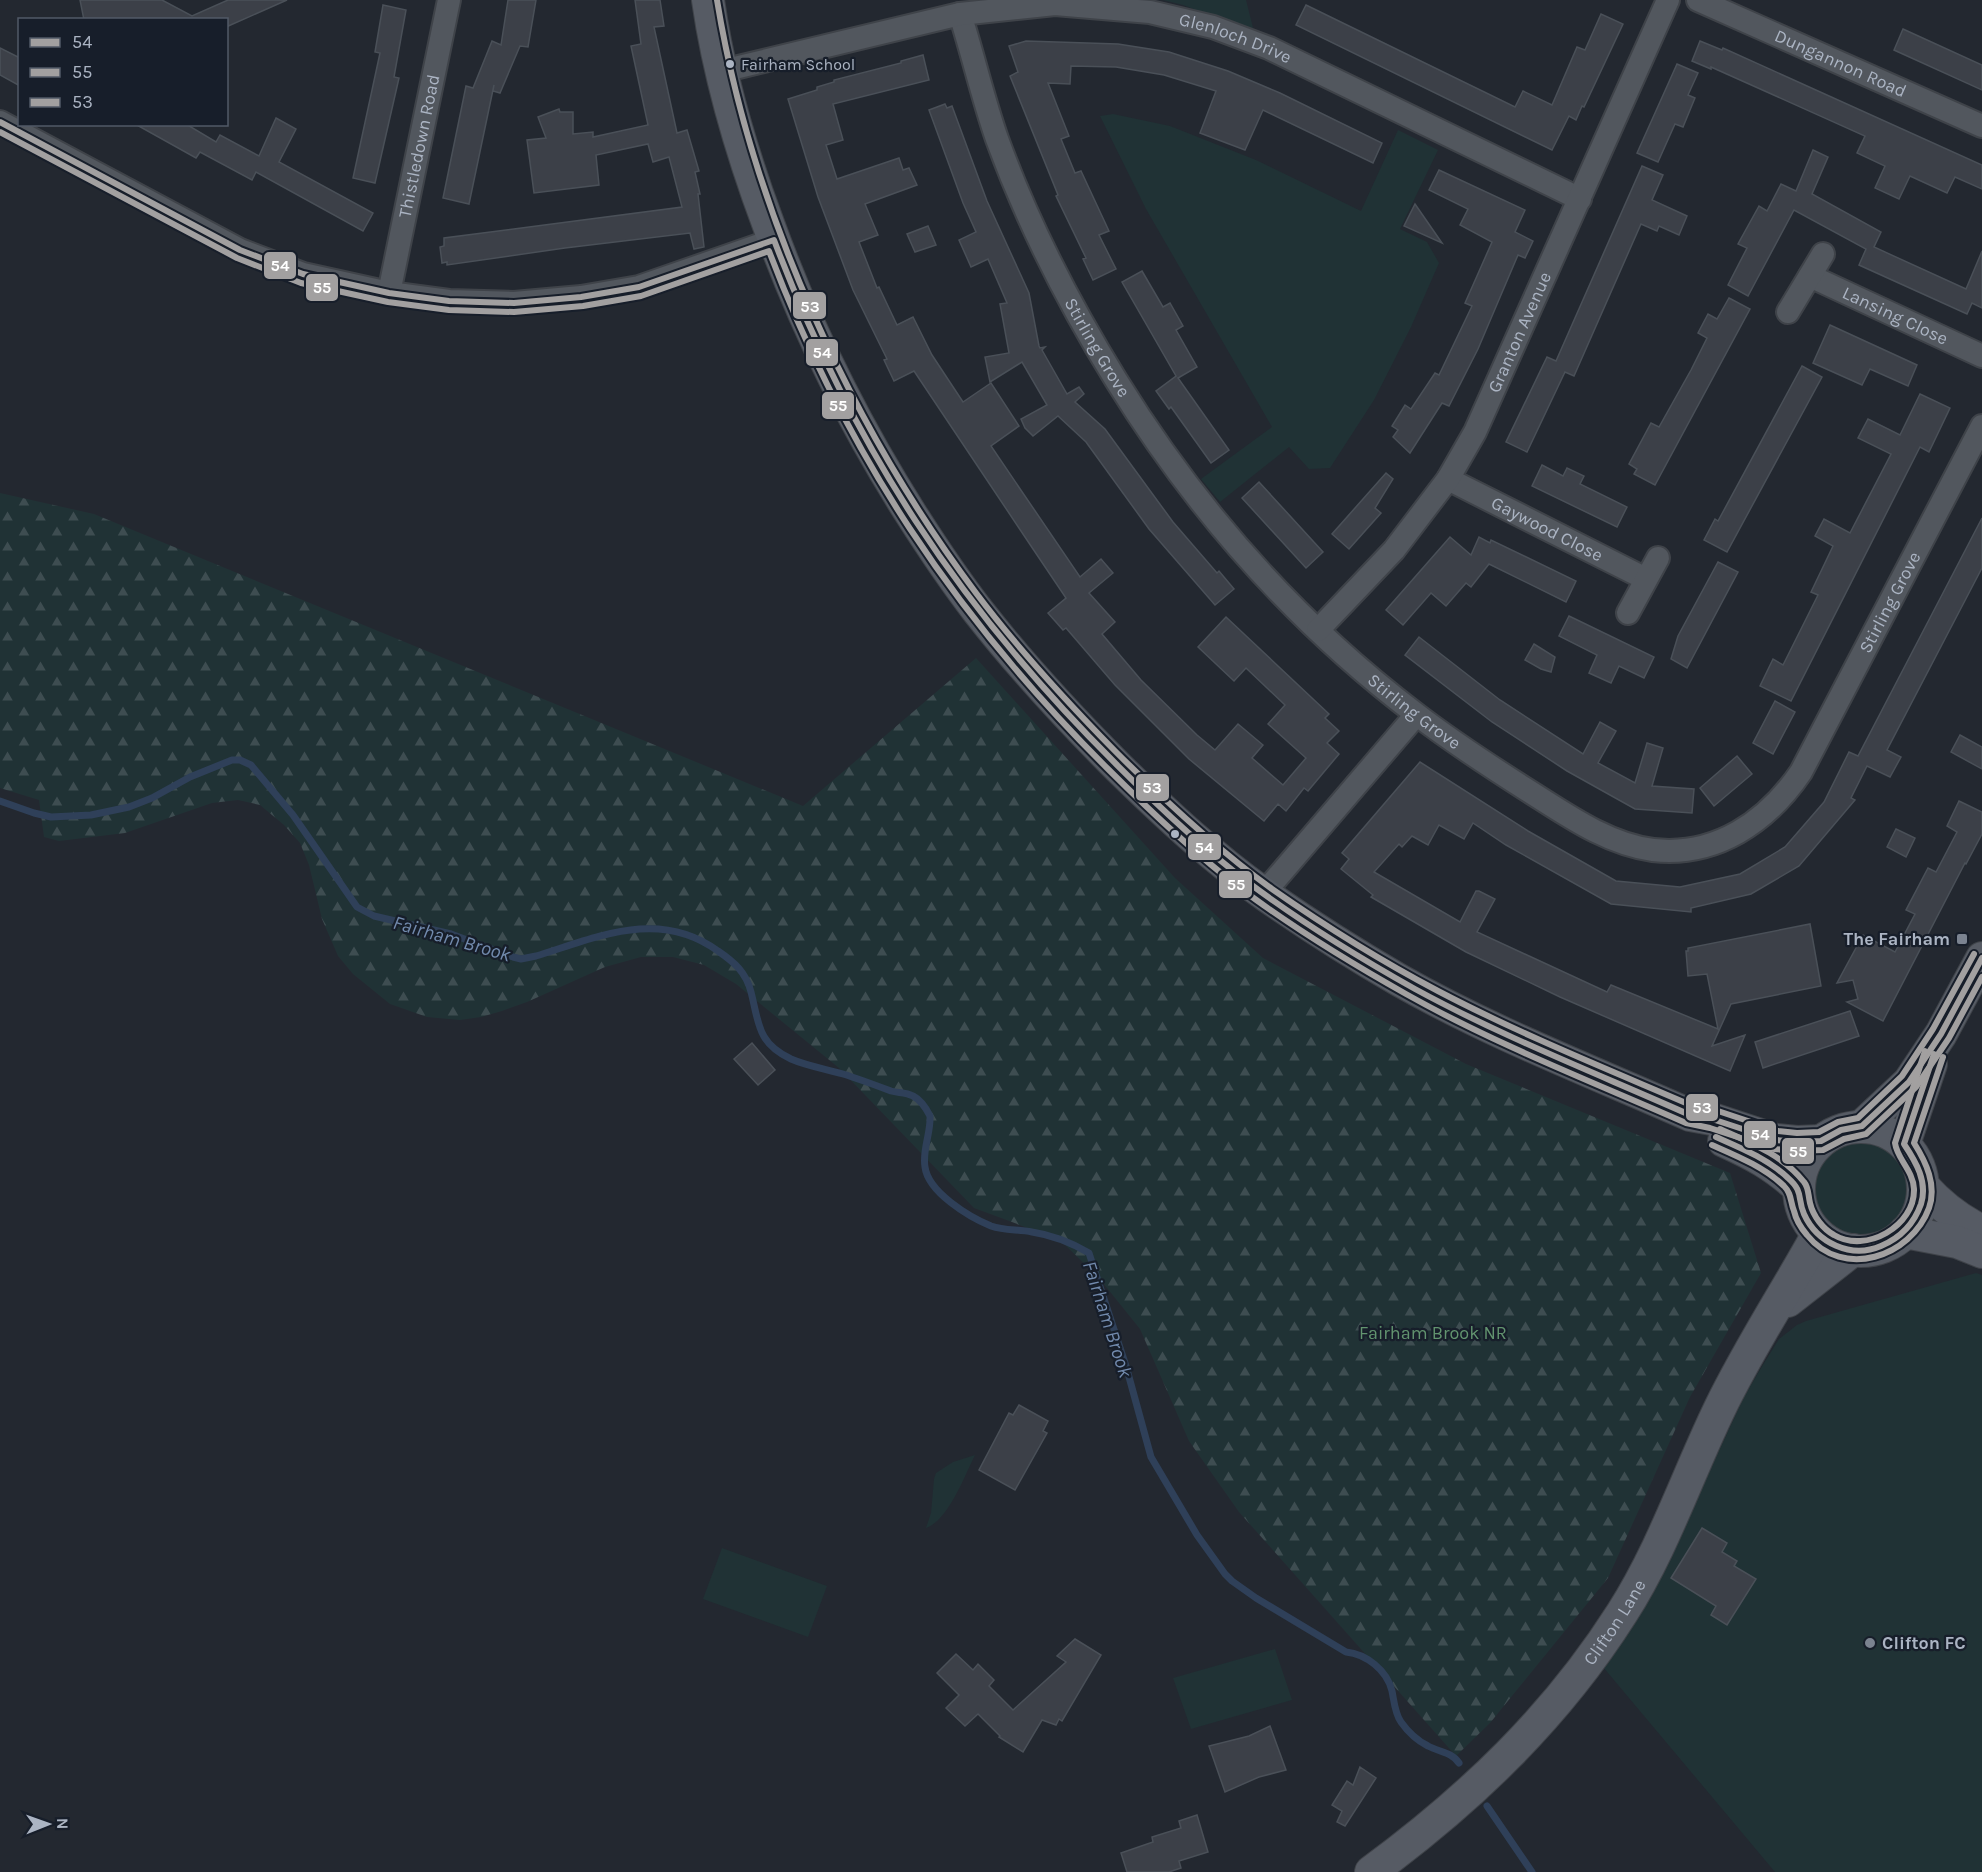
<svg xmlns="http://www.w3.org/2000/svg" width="1982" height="1872" viewBox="0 0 1982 1872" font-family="Karla,sans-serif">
<defs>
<pattern id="forest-firs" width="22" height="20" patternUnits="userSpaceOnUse" patternTransform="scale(1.5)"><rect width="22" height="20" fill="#203235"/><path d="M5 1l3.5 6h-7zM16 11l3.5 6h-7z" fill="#3e4d51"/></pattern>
</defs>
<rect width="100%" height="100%" fill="#232830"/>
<!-- green -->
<g fill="#203235">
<path d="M1163,0H1246L1254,32L1183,5Z"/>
<path d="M1113,114L1170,126L1256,160L1361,211L1398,130L1438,150L1400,229L1427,242L1439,263L1411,327L1374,400L1330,468L1309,469L1289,447L1220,502L1201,479L1272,427L1146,209L1100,116Z"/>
<circle cx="1861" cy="1189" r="48"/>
<path d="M1976,1273L1982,1275V1872H1775L1603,1667L1632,1626L1652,1594L1744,1397L1761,1368L1779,1339L1797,1325L1806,1321Z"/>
<path d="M975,1455C965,1475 948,1521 926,1528L931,1513L934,1479L936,1473L953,1462Z"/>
<path d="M722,1548L827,1586L808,1637L703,1599Z"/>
<path d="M1275,1649L1292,1700L1191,1729L1173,1678Z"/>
</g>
<!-- forest -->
<path fill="url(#forest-firs)" d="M0,493L94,514L803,806L976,658L1175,878L1263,958L1466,1064L1730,1173L1761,1273L1690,1397L1608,1578L1490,1723L1456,1756L1239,1512L1189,1441L1140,1329L1099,1278L1060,1240L974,1208L839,1068L736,984L704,965L673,957H641L605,967L527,1002L502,1011L481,1017L460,1020L427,1017L390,1004L353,974L338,956L322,919L309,865L300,843L284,825L260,805L238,800L212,803L125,833L59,841L44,837L39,800L0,788Z"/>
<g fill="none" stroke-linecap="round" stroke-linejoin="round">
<!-- stream -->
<g stroke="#2f4059" stroke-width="7">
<path d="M0,801L34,813L51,817L91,815L129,807L152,798L190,777L232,760H240L251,765L293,815L357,907L374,916L451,934L513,957L521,959L536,956C598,937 659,908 718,951C734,962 746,972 751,992C759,1023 757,1043 791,1059C807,1066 826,1069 843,1074C859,1079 875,1085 891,1091C898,1093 906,1092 913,1096C921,1100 926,1108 930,1116C931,1133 922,1150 925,1167C928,1192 969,1217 991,1226C1005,1231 1018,1229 1032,1232C1052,1235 1072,1243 1089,1253L1126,1366L1151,1457L1197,1535L1225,1574L1232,1581L1256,1598L1346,1652C1366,1654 1387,1670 1392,1691C1394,1701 1395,1714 1401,1722C1408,1732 1416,1740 1428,1746C1439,1752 1452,1752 1459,1763"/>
<path d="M1487,1806L1532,1872"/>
</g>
</g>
<!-- building -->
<g fill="#3c4048" stroke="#4a5058" stroke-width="1.5">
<path d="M80,0H162L192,16L228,0H287L226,27V20H84Z"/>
<path d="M508,0H536L528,47L520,46L500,93L493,91L494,85L469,204L443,198L466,86L473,88L492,41L501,45Z"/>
<path d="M635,0H660L664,26L654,27L677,133L687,130L699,171L695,172L700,194H698L704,247L694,249L690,233L565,248L447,265V262L442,263L440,247L444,246V238L682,207L669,157L653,162L648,144L596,155L599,185L534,193L527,140L546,138L538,117L559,109L560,112H573V134L593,132V137L648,125L631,46L641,44Z"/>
<path d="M383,5L406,10L394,77L399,78L375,183L353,178L380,53L375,52Z"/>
<path d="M1306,5L1515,107L1523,91L1552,105L1577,47L1585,50L1601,14L1623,24L1584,107L1582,106L1576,120L1569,116L1552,150L1296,25Z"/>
<path d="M1903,29L1982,65V90L1894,50Z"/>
<path d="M1026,41L1118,44L1169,52L1228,71L1280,93L1382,143L1373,163L1263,110L1245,150L1200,133L1216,91L1164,75L1116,67L1071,66L1070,84L1048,83L1069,136L1061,139L1075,173L1081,171L1109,231L1099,235L1116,269L1093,280L1083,259L1086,258L1056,196L1058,195L1010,76L1018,72L1009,46Z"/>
<path d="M1700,41L1722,50L1723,48L1982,165V189L1955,177L1947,193L1910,176L1899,199L1875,188L1885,166L1857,153L1865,136L1711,67V69L1692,61Z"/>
<path d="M0,48L20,58V86L0,75Z"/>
<path d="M923,55L929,80L833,104L843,140L826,145L837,179L899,158L903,170L909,168L917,185L865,204L878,235L859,242L877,288L879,287L897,325L913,317L932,355L963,402L991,383L1019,426L991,446L1080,577L1101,559L1113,573L1089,593L1115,622L1102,634L1141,680L1197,735L1215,750L1238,724L1263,745L1252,758L1283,785L1306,758L1268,724L1285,705L1246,668L1234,681L1198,647L1226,617L1329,714L1325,718L1339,731L1327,743L1339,754L1308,791L1304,788L1286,811L1278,804L1264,821L1189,759L1115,685L1066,628L1063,630L1048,613L1066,598L1033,549L914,371L894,381L884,360L887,359L853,290L818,197L788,99L817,90V87L834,82V80L901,63V61Z"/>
<path d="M1677,64L1698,73L1688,95L1695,98L1683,127L1675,124L1658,162L1637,153Z"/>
<path d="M945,104L947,108L952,106L987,201L1029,293L1039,346L1040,348L1045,347L1042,350L1067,394L1079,387L1084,394L1075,402L1105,429L1173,522L1217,573L1219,571L1234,589L1215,605L1149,529L1086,442L1058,416L1033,436L1025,428L1021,419L1047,405L1022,362L990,382L985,357L1009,353L1000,304L1007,303L988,259L971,267L959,240L976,232L963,203L929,110Z"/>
<path d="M276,118L296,129L279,162L373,213L363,231L256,172L252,180L200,152L196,158L135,124H186L216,142L220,135L259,156Z"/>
<path d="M1813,150L1828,157L1812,194L1881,232L1874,247L1966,289L1982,251V308L1972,303L1967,314L1859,265L1866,249L1794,210L1748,296L1728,285L1747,248L1738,244L1759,206L1767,211L1781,184L1796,191Z"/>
<path d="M1642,166L1663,175L1652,200L1687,216L1679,235L1659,226L1657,231L1641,224L1574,376L1565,372L1527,452L1506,442L1547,357L1556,361Z"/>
<path d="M1439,170L1525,210L1515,232L1533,241L1525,258L1518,255L1478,349L1449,406L1442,403L1410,453L1393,437L1398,430L1392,426L1405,405L1411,409L1435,373L1439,375L1472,306L1465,303L1492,242L1460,225L1468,209L1429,190Z"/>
<path d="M1415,204L1442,243L1404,226Z"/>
<path d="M928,226L936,245L915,252L907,234Z"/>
<path d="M1142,271L1163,307L1170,303L1183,326L1176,330L1197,367L1178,378L1229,450L1211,463L1171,407L1169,409L1156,391L1176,376L1122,282Z"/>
<path d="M1729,298L1750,309L1655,485L1634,474L1637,469L1629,464L1651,423L1659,427L1691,370L1707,338L1698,333L1708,314L1717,319Z"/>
<path d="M1830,325L1917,365L1908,386L1870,369L1862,385L1813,363Z"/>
<path d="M1802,366L1822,377L1727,552L1704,540L1715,519L1718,521Z"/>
<path d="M1920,394L1950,408L1929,452L1920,447L1791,701L1760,686L1773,659L1783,665L1818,595L1811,592L1833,546L1815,536L1824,519L1850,533L1891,454L1858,438L1868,419L1900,435Z"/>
<path d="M1542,465L1563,476L1567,468L1584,476L1580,484L1627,507L1617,527L1532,486Z"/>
<path d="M1386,473L1393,479L1375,508L1381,513L1349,549L1332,534Z"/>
<path d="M1259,482L1323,552L1306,568L1242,498Z"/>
<path d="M1982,518V568L1887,750L1901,757L1890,777L1867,766L1851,798L1855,800L1799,866L1751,894L1691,908V912L1611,904L1506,845L1473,823L1464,839L1439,825L1428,845L1412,836L1402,847L1399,844L1374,872L1460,922L1476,891H1479L1495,899L1477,932L1607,992L1611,985L1718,1029L1707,974L1688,976L1686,951H1688V948L1810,924L1821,986L1731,1004L1712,1046L1745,1035L1730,1071L1560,997L1466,952L1371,897L1373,895L1341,869L1349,859L1342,853L1420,762L1528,831L1616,881L1680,887L1740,874L1785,847L1824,802L1849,752L1858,756Z"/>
<path d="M1450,537L1471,555L1479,537L1490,543L1491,540L1576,581L1566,602L1489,564L1471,587L1466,583L1446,606L1431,593L1403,625L1386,610Z"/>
<path d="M1718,562L1738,572L1687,668L1671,659L1678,636Z"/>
<path d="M1569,616L1654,657L1644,678L1619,666L1611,683L1589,673L1597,655L1559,636Z"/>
<path d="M1419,637L1500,700L1583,754L1600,722L1616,731L1598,763L1635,783L1647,743L1663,748L1652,786L1694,789L1692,813L1635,809L1567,771L1492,722L1405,655Z"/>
<path d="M1534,644L1555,657L1551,672L1541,669L1525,660Z"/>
<path d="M1775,701L1795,712L1773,754L1753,743Z"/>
<path d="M1960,735L1982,747V769L1951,752Z"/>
<path d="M1737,756L1752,774L1714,806L1700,788Z"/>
<path d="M1959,801L1982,812V834L1966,864L1965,863L1883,1021L1847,1002L1858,999L1853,980L1837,983L1863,935L1895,952L1915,914L1906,910L1928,868L1936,872L1957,832L1947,826Z"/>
<path d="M1896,829L1915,838L1906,857L1887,847Z"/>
<path d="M1850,1011L1859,1036L1763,1068L1755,1042Z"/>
<path d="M752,1043L775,1070L758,1085L734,1059Z"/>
<path d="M1019,1405L1048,1421L1043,1431L1047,1433L1015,1490L979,1470L1009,1413L1013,1415Z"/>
<path d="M1702,1528L1727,1543L1722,1552L1737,1561L1734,1566L1756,1579L1727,1625L1711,1615L1716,1606L1671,1578Z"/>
<path d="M1075,1639L1101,1655L1062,1721L1059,1719L1056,1725L1042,1720L1023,1752L999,1737L1000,1736L978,1714L965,1726L946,1708L959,1695L937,1673L956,1654L973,1670L978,1664L994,1680L989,1686L1013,1710L1066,1662L1057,1656Z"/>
<path d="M1270,1726L1286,1770L1259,1777L1225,1792L1209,1746L1249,1736Z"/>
<path d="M1360,1767L1376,1778L1345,1826L1337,1822L1342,1811L1332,1805L1347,1781L1353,1785Z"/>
<path d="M1197,1815L1208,1852L1179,1861L1181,1868L1169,1872H1127L1121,1853L1153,1842L1152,1837L1181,1828L1179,1821Z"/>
</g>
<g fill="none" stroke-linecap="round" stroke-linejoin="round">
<defs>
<g id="street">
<path id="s1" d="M1698,0L1982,126"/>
<path id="s2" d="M960,14C973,55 983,99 997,139C1028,224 1069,304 1116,380C1195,508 1296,623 1416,714C1451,741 1488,765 1524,788C1564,813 1606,844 1653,850C1716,857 1767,822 1801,772L1982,426"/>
<path id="s3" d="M722,71L960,14L1055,4L1150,12L1213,27L1269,48L1580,199"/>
<path d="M0,122L240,250L303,274L389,293L449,301L514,303L581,297L639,287L774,240"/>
<path id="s4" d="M1810,276L1982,356"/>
<path id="s5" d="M389,293L449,0"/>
<path d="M1788,312L1823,254"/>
<path id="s6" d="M1448,479L1646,579"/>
<path d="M1628,613L1658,558"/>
<path id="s7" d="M1318,630L1394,550L1448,479L1475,432L1668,0"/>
<path d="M1263,894L1416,715"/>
</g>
<g id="secondary">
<path d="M708,0C719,77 742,154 769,226C807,330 852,421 911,514C932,547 954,580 978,611C1021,666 1069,718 1119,768C1165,813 1214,859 1267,896C1310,926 1354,954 1399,980C1492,1033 1593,1072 1690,1115L1712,1119L1776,1140L1797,1142L1821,1141"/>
<path d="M1862,1126L1909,1082L1941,1034L1982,958"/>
<circle cx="1861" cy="1189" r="62"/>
<path d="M1724,1141C1755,1155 1773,1165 1799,1188"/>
<path d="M1904,1144L1931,1064"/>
<path d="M1923,1186C1940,1205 1959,1220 1982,1231"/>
<path d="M1905,1232L1957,1242L1982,1252"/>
<path d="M1788,1301L1853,1250"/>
<path id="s8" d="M1371,1872C1470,1799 1556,1717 1622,1613C1663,1549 1687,1476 1720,1408C1749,1348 1786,1292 1818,1234"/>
</g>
</defs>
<!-- street casing -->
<use href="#street" stroke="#3f4349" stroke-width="26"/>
<!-- secondary casing -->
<use href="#secondary" stroke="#3f4349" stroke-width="34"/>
<!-- street -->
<use href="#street" stroke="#52575e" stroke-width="22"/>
<!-- secondary -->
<use href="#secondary" stroke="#565b64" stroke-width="32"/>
<defs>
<g id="bus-1">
<path d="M0,122L240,250L303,274L389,293L449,301L514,303L581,297L639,287L774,240C852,446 960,609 1116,764C1158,806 1201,847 1249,883C1301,922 1358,957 1415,989C1503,1037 1598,1074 1690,1115L1712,1119L1776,1140L1797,1142L1821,1141L1841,1130L1862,1126L1909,1082L1941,1034L1982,958"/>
<path d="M1716,1137C1741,1148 1768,1159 1788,1178C1804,1192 1797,1198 1804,1214C1817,1243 1851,1259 1881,1246C1900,1238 1914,1224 1921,1204C1928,1182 1916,1162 1904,1144L1934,1054"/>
</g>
<g id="bus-2">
<path d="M0,132L237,258L301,283L388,302L449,310L514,312L583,306L641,296L769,251C845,452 956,618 1108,769C1150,811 1193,852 1240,888C1292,927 1349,962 1406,994C1495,1044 1593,1082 1686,1123L1710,1128L1774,1149L1796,1151L1823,1150L1844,1139L1866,1134L1916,1087L1949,1038L1982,977"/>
<path d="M1712,1145C1737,1156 1764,1167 1784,1186C1792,1194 1790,1201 1794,1211C1796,1220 1801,1228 1807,1235C1843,1280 1911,1257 1929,1208C1937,1185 1926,1162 1914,1143L1943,1057"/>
</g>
<g id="bus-3">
<path d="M717,0C751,208 850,425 976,593C1018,649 1066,701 1115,751C1164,800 1215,848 1272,889C1325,926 1381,961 1438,991C1520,1034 1607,1069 1693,1106L1715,1110L1778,1131L1797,1133L1819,1132L1838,1122L1858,1118L1902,1076L1933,1029L1974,954"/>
<path d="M1720,1129C1749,1142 1783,1155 1804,1182C1809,1188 1808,1195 1810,1203C1813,1216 1823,1229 1834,1235C1866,1254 1915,1226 1914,1189C1913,1170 1897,1159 1895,1143L1925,1051"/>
</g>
</defs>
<!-- bus-1 casing -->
<use href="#bus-1" stroke="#171e2a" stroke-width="10"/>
<!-- bus-2 casing -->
<use href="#bus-2" stroke="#171e2a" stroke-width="10"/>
<!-- bus-3 casing -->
<use href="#bus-3" stroke="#171e2a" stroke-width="10"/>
<!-- bus-1 -->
<use href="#bus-1" stroke="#a2a0a0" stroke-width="6"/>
<!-- bus-2 -->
<use href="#bus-2" stroke="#a2a0a0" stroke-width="6"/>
<!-- bus-3 -->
<use href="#bus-3" stroke="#a2a0a0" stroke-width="6"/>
</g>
<!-- markers -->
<g fill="#abb4c3" stroke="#171e2a" stroke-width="2">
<circle cx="730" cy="64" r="5"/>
<circle cx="1175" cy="834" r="5"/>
</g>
<g fill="#7b8390" stroke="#171e2a" stroke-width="2">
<rect x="1956" y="933" width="12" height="12" rx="3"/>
<circle cx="1870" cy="1643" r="6"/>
</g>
<g text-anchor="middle" stroke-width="4.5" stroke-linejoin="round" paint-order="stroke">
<!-- bus labels -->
<g font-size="16" fill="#abb4c3" stroke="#171e2a" text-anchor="start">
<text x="741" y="70">Fairham School</text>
</g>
<!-- street labels -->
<g font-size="18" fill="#abb4c3" stroke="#171e2a">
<text dy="6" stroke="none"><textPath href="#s3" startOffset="525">Glenloch Drive</textPath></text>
<text dy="6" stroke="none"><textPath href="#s1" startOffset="156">Dungannon Road</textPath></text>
<text dy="6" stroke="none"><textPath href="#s5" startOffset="150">Thistledown Road</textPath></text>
<text dy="6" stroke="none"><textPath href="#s4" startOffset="94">Lansing Close</textPath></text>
<text dy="6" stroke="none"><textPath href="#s7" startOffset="363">Granton Avenue</textPath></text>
<text dy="6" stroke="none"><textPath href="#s2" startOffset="362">Stirling Grove</textPath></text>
<text dy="6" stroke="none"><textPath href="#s6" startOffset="111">Gaywood Close</textPath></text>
<text dy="6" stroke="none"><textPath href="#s2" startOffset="1494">Stirling Grove</textPath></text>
<text dy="6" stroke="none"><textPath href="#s2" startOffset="848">Stirling Grove</textPath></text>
<text dy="6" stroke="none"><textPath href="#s8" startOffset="351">Clifton Lane</textPath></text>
</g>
<!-- poi labels -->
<g font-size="18" font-weight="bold" fill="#abb4c3" stroke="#171e2a" text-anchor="end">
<text x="1950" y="945">The Fairham</text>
<text x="1882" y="1649" text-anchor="start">Clifton FC</text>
</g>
<!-- park labels -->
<g font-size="18" fill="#62946f" stroke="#171e2a">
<text x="1433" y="1339">Fairham Brook NR</text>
</g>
<!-- water labels -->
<g font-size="20" font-style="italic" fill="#728aad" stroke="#171e2a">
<text transform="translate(452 938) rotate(16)" y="7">Fairham Brook</text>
<text transform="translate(1108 1319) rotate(72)" y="7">Fairham Brook</text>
</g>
</g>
<g stroke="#171e2a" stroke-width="2">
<rect x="263" y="251" width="34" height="29" rx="6" fill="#a2a0a0"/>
<rect x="305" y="273" width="34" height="29" rx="6" fill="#a2a0a0"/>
<rect x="792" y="291" width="35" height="29" rx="6" fill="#a2a0a0"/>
<rect x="805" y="338" width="34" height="29" rx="6" fill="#a2a0a0"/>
<rect x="821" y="391" width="34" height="29" rx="6" fill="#a2a0a0"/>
<rect x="1135" y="773" width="35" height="29" rx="6" fill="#a2a0a0"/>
<rect x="1187" y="833" width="35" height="28" rx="6" fill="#a2a0a0"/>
<rect x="1218" y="870" width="35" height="29" rx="6" fill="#a2a0a0"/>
<rect x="1685" y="1093" width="34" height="29" rx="6" fill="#a2a0a0"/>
<rect x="1743" y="1120" width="34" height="29" rx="6" fill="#a2a0a0"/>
<rect x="1781" y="1137" width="34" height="28" rx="6" fill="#a2a0a0"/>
</g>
<g font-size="16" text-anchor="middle" font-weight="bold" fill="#fff">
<text x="280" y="271">54</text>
<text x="322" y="293">55</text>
<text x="810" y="312">53</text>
<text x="822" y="358">54</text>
<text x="838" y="411">55</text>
<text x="1152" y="793">53</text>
<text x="1204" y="853">54</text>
<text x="1236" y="890">55</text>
<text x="1702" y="1113">53</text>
<text x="1760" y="1140">54</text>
<text x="1798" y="1157">55</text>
</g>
<!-- legend -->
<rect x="18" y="18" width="210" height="108" fill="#171e2a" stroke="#525a67" stroke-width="1.5"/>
<rect x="30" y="38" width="30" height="9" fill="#a2a0a0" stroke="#525a67" stroke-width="1.5"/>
<text x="72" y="48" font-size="18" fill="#abb4c3">54</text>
<rect x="30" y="68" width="30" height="9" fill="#a2a0a0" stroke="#525a67" stroke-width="1.5"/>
<text x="72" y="78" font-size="18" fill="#abb4c3">55</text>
<rect x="30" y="98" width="30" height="9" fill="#a2a0a0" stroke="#525a67" stroke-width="1.5"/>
<text x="72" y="108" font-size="18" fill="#abb4c3">53</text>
<!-- north arrow -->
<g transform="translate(48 1824) rotate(89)" stroke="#171e2a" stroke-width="4.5" paint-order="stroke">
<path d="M0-4.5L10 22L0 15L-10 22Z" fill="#abb4c3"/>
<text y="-9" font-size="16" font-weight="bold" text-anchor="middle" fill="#abb4c3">N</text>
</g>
</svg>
